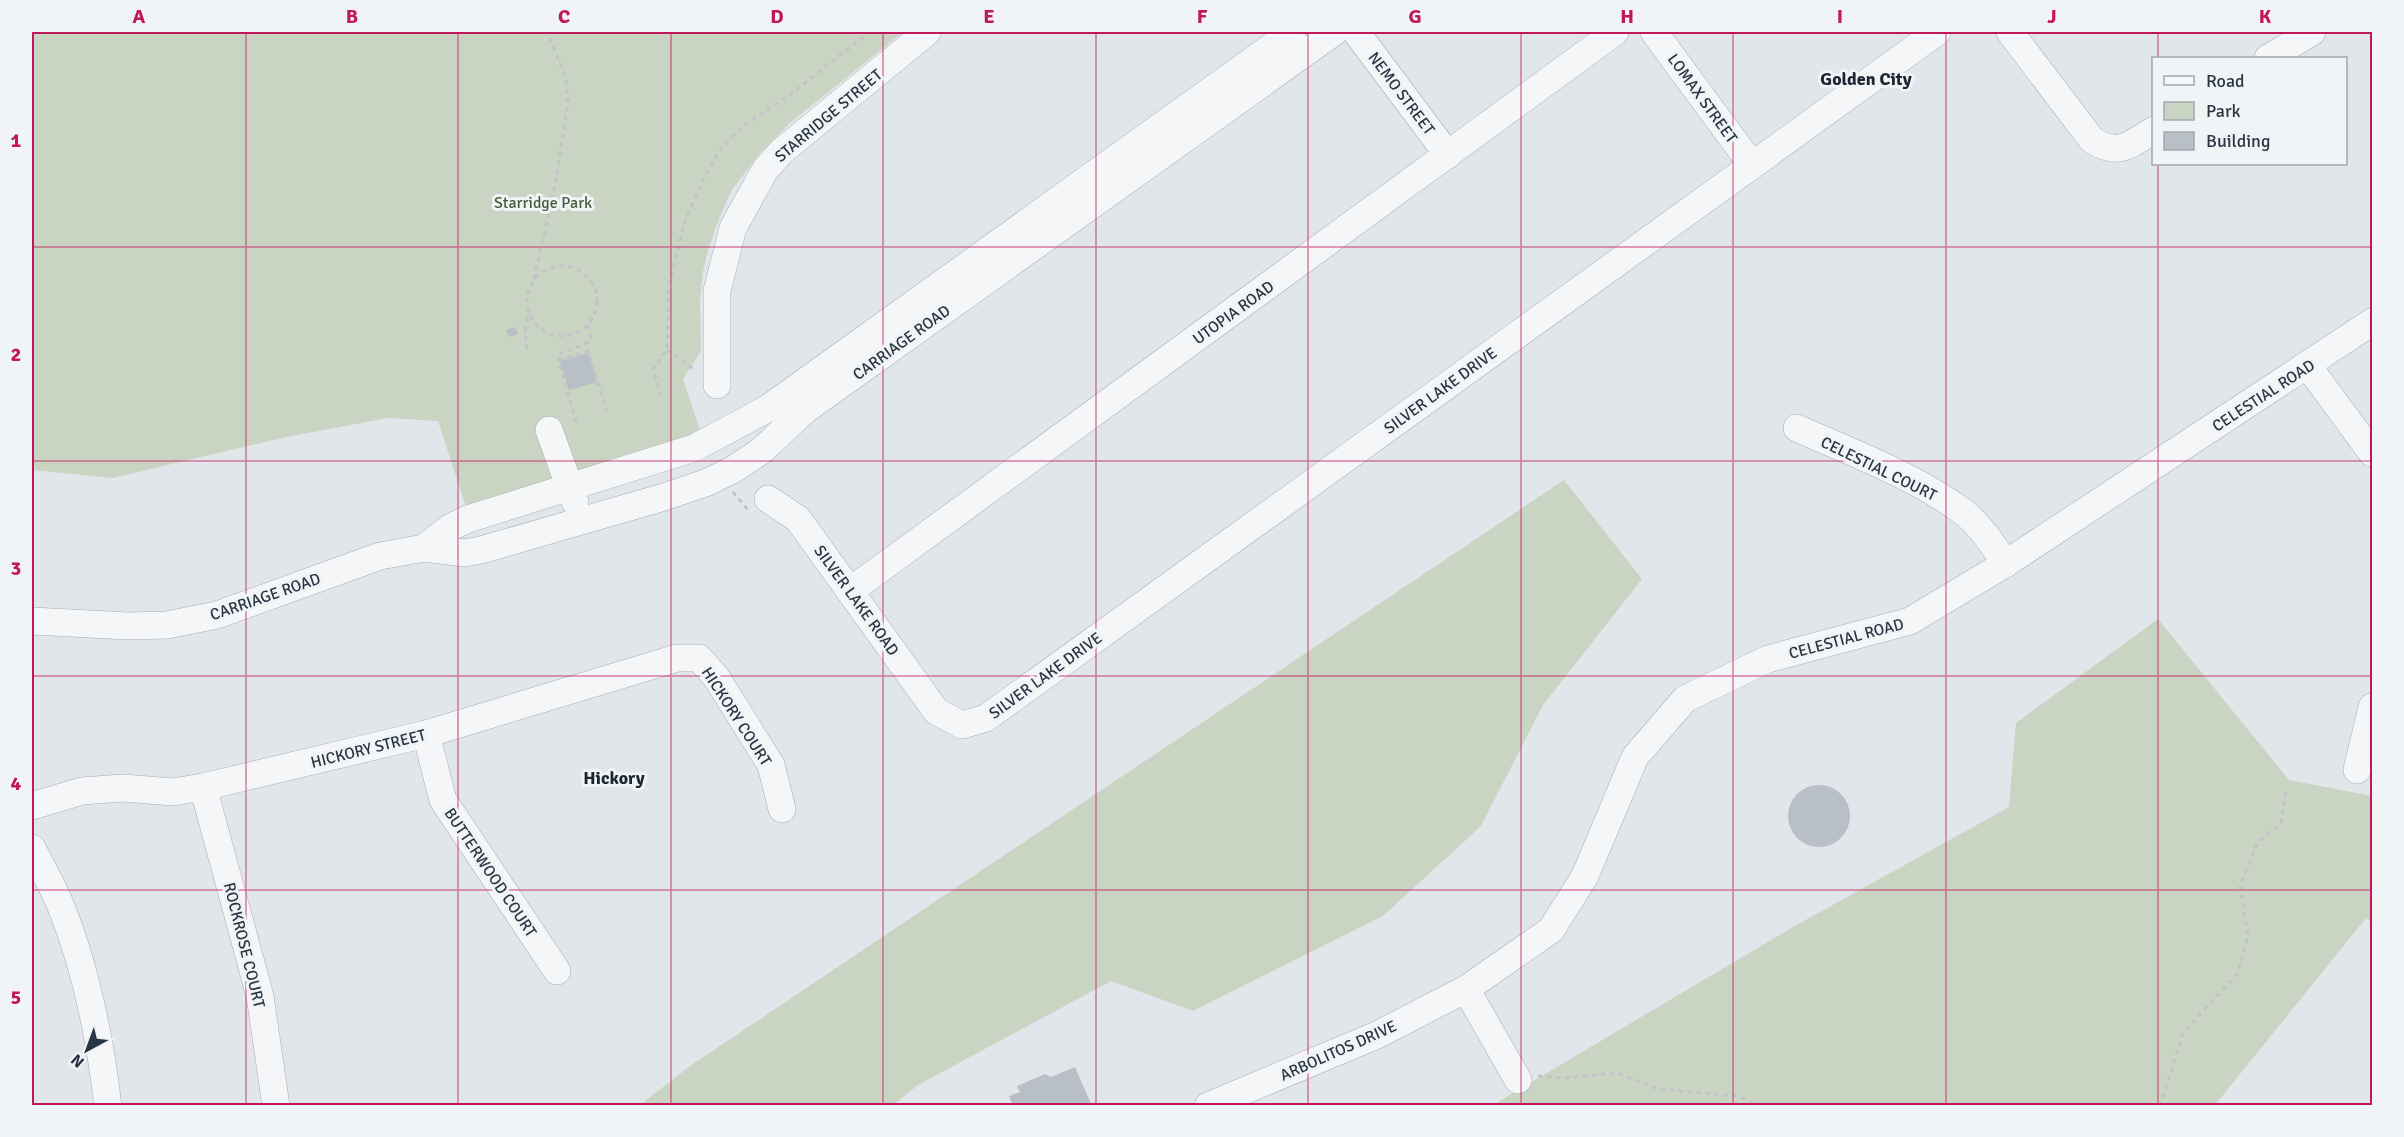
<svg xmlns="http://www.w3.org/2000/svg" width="2404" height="1137" viewBox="0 0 2404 1137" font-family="Signika,sans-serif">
<rect width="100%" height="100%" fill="#e1e6ea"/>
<!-- green -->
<g fill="#c9d4c3">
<path d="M32,32H903L790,123L760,153L731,191L717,224L708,250L703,272L700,302L701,351L683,379L701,433L466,507L438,421L388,418L286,437L113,478L32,470Z"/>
<path d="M1564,480L1642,579L1543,705L1481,826L1383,916L1193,1011L1111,981L918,1085L893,1105H640L690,1066Z"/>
<path d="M2158,619L2289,780L2372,796V923L2366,918L2215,1105L1491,1106L1793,927L2009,807L2016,723Z"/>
</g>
<!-- building -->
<g fill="#b9bfc7">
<path d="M515,327L518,334L509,337L506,330Z"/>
<path d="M588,353L597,382L569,390L560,361Z"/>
<circle cx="1819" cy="816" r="31"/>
<path d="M1075,1067L1092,1106H1013L1009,1096L1020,1092L1017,1086L1045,1074L1051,1077Z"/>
</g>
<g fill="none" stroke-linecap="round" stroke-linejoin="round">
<defs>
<g id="minor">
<path d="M1356,32L1448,155"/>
<path d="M1654,32L1752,165"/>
<path d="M2010,32L2092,140C2119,157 2129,145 2154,130"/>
<path d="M2268,58L2312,32"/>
<path d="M2308,366L2372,453"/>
<path d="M717,385V291L733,228L765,170L782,151L927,32"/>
<path d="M1797,428C1852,453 1913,475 1962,511C1979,524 1994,545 2005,564"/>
<path d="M549,430L575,502"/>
<path d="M768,499L798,519L936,711L962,725L986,718L1937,32"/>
<path d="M424,548L451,527L468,519L694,448L767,409L1292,32"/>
<path d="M850,591L1615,32"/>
<path d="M32,621L128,626L167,625L217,615L380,556L424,548L465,553L481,550L664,497L708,482L734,469L761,451L805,410L1334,32"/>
<path d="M426,734L443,800L557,971"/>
<path d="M2357,770L2372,707"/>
<path d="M203,787L260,996L276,1106"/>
<path d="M32,806L82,791L123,788L173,792L203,787L426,734L677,658H699L716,677L771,765L782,809"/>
<path d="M32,848C42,868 54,888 62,909C87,972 100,1038 108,1106"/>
<path d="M1466,989L1518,1080"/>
<path d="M1208,1106L1377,1035L1466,989L1551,930L1585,876L1635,757L1685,699L1768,659L1910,621L2005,564L2372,322"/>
</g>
</defs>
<!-- minor casing -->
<use href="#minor" stroke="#a6adb4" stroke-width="28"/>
<!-- path -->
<g stroke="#bfc4c9" stroke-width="3" stroke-dasharray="4.5 4.5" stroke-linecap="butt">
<circle cx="562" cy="301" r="35"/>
<path d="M534,279L555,185L568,103L566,78L547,32"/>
<path d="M527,349L525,331L529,313"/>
<path d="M667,350L695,370"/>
<path d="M559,360L588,351L607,412"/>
<path d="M661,396L653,369L667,350L669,284L685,221L704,178L722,147L743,126L794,92L869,32"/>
<path d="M576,422L557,355L587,343L591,336L588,325"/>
<path d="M733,492L748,510"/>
<path d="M1538,1076L1563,1078L1617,1073L1658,1089L1738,1096L1758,1106"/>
<path d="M2160,1106L2183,1033L2238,973L2248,936L2240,885L2258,842L2281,823L2286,789"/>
</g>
<!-- minor -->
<use href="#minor" stroke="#f4f6f8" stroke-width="27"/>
</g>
<!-- grid -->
<path fill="none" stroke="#c2185b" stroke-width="1.5" stroke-opacity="0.55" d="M246,32V1106M458,32V1106M671,32V1106M883,32V1106M1096,32V1106M1308,32V1106M1521,32V1106M1733,32V1106M1946,32V1106M2158,32V58M2158,164V1106M32,247H2372M32,461H2372M32,676H2372M32,890H2372"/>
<g text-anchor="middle" stroke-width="6" stroke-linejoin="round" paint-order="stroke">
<!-- street labels -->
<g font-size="16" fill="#293542" stroke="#f1f4f7">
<text transform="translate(1402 93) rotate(53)" y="6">NEMO STREET</text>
<text transform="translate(1703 98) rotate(54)" y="6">LOMAX STREET</text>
<text transform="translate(828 115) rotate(-40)" y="6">STARRIDGE STREET</text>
<text transform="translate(1233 312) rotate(-36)" y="6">UTOPIA ROAD</text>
<text transform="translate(901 342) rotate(-36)" y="6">CARRIAGE ROAD</text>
<text transform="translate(1440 390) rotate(-36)" y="6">SILVER LAKE DRIVE</text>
<text transform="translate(2263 395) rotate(-33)" y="6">CELESTIAL ROAD</text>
<text transform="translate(1879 468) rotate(26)" y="6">CELESTIAL COURT</text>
<text transform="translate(265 596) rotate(-19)" y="6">CARRIAGE ROAD</text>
<text transform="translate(857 600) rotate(54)" y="6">SILVER LAKE ROAD</text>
<text transform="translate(1846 638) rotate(-15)" y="6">CELESTIAL ROAD</text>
<text transform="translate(1045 675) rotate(-36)" y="6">SILVER LAKE DRIVE</text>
<text transform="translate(737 716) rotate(57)" y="6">HICKORY COURT</text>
<text transform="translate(368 748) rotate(-14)" y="6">HICKORY STREET</text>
<text transform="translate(491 872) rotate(56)" y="6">BUTTERWOOD COURT</text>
<text transform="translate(245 945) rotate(76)" y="6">ROCKROSE COURT</text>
<text transform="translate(1338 1050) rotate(-24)" y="6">ARBOLITOS DRIVE</text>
</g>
<!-- park labels -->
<g font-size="16" fill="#425e37" stroke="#f1f4f7">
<text x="543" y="208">Starridge Park</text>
</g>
<!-- neighbourhood labels -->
<g font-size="18" font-weight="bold" fill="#1c2633" stroke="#f1f4f7">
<text x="1866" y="85">Golden City</text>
<text x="614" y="784">Hickory</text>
</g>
</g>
<!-- border -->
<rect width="2404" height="1137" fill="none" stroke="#f1f4f7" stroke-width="66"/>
<!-- legend -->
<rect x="2152" y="57" width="195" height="108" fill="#f1f4f7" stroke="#a1a8af" stroke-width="1.5"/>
<rect x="2164" y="76" width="30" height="9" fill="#f4f6f8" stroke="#a1a8af" stroke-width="1.5"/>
<text x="2206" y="87" font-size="18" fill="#293542">Road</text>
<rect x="2164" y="102" width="30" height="18" fill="#c9d4c3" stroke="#a1a8af" stroke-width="1.5"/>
<text x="2206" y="117" font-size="18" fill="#293542">Park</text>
<rect x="2164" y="132" width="30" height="18" fill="#b9bfc7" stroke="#a1a8af" stroke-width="1.5"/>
<text x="2206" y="147" font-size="18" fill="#293542">Building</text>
<!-- north arrow -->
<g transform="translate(87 1050) rotate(221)" stroke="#f1f4f7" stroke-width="4.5" paint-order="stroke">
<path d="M0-4.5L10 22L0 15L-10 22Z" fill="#293542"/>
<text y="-9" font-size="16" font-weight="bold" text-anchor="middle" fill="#293542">N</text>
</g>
<rect x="33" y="33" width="2338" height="1071" fill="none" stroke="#c2185b" stroke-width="2"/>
<g font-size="20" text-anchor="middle" font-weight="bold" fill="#c2185b">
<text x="139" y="23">A</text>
<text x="352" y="23">B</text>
<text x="564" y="23">C</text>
<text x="777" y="23">D</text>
<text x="989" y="23">E</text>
<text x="1202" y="23">F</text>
<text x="1415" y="23">G</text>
<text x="1627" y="23">H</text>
<text x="1840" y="23">I</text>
<text x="2052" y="23">J</text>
<text x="2265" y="23">K</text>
<text x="16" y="147">1</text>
<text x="16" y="361">2</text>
<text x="16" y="575">3</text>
<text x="16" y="790">4</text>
<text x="16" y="1004">5</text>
</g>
</svg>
